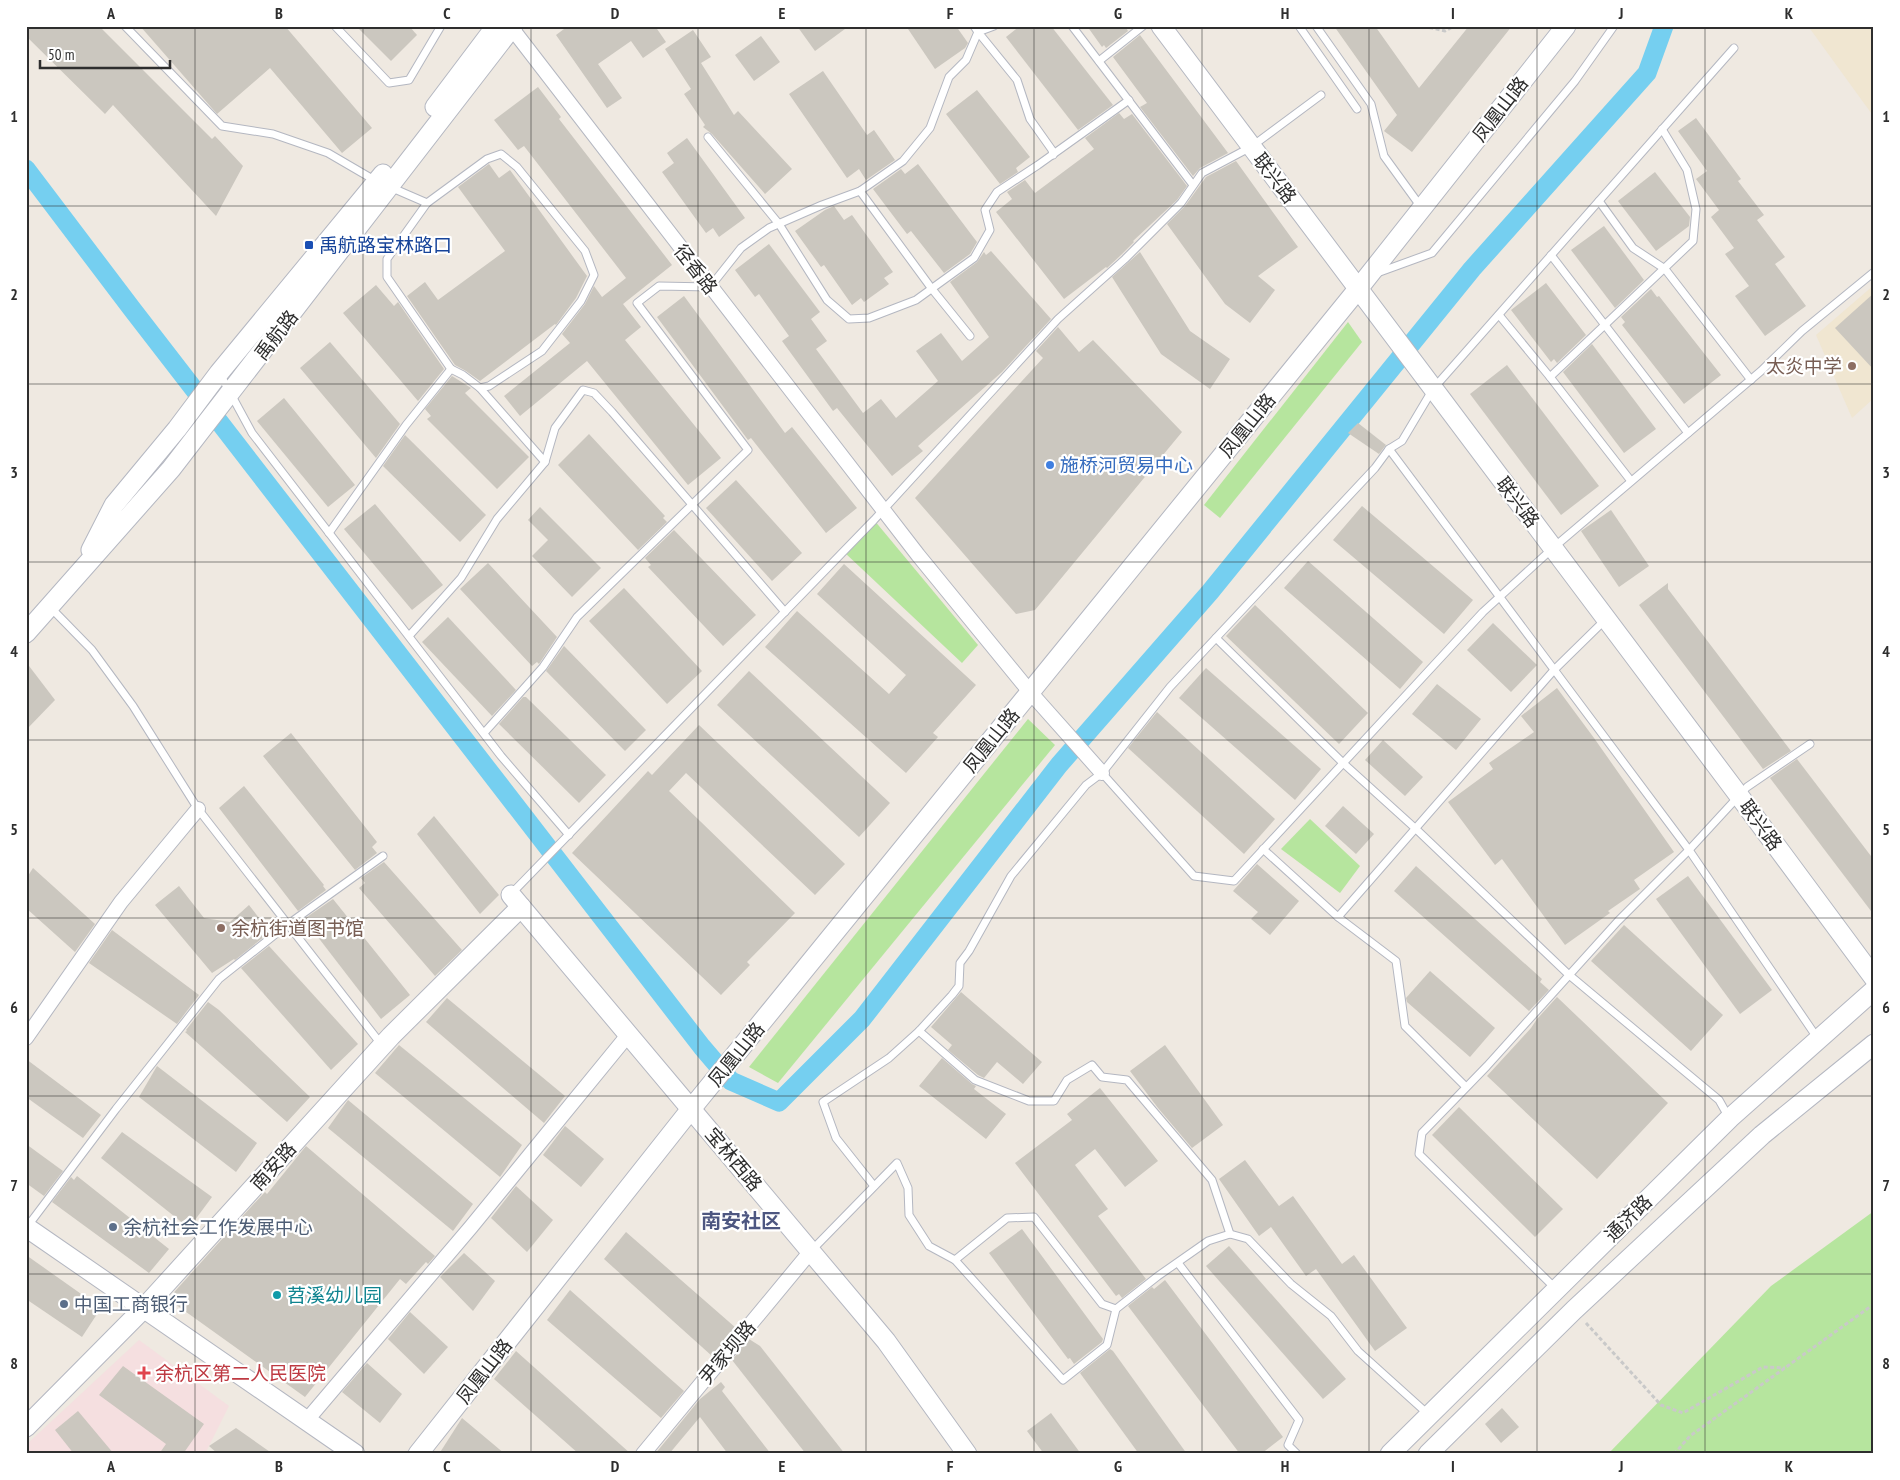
<svg xmlns="http://www.w3.org/2000/svg" width="1900" height="1480" viewBox="0 0 1900 1480" font-family="'PT Sans Narrow','Noto Sans SC',sans-serif">
<rect width="100%" height="100%" fill="#efe9e1"/>
<!-- education -->
<g fill="#f0e6d1">
<path d="M1808,26H1874V117Z"/>
<path d="M1874,285V398L1852,418L1816,335Z"/>
</g>
<!-- medical -->
<path fill="#f5dfe0" d="M139,1340L229,1406L205,1454H26V1445Z"/>
<!-- green -->
<g fill="#b6e59e">
<path d="M1348,322L1362,342L1220,518L1204,505Z"/>
<path d="M874,520L978,645L962,663L844,552Z"/>
<path d="M1028,719L1055,745L778,1083L749,1067Z"/>
<path d="M1310,819L1360,866L1340,893L1281,849Z"/>
<path d="M1874,1211V1454H1608L1771,1286Z"/>
</g>
<g fill="none" stroke-linecap="round" stroke-linejoin="round">
<!-- canal -->
<path stroke="#75cff0" stroke-width="19" d="M26,169L132,309L702,1047L731,1081L779,1102L862,1019L1059,765L1210,592L1472,269L1647,73L1664,26"/>
</g>
<!-- building -->
<g fill="#cbc7bf">
<path d="M26,26H99L212,139L215,136L243,166L216,216L113,105L105,114L26,36Z"/>
<path d="M140,26H285L372,128L342,153L270,68L217,114Z"/>
<path d="M356,26H409L417,35L391,61Z"/>
<path d="M568,26H655L666,42L643,58L631,41L598,64L622,98L607,108L556,35Z"/>
<path d="M797,26H849L815,51Z"/>
<path d="M906,26H956L968,43L965,48L935,69Z"/>
<path d="M1020,26H1051L1113,105L1078,130L1006,37Z"/>
<path d="M1087,26H1125L1128,31L1106,48L1104,45L1102,47Z"/>
<path d="M1334,26H1375L1419,88L1469,26H1512L1412,152L1384,131L1397,115Z"/>
<path d="M693,30L711,57L701,63L734,115L738,111L792,169L765,194L712,134L703,127L705,125L684,94L691,89L665,49Z"/>
<path d="M1140,35L1228,153L1200,168L1193,176L1140,107L1147,103L1113,57Z"/>
<path d="M761,36L780,62L754,81L735,55Z"/>
<path d="M823,71L867,135L874,130L895,160L866,180L859,169L847,178L789,94Z"/>
<path d="M538,87L561,117L559,119L672,265L623,304L641,327L625,340L721,458L688,485L587,361L520,416L504,396L570,343L562,334L585,304L594,286L602,297L626,278L524,146L518,150L494,120Z"/>
<path d="M977,90L1030,157L1016,168L1018,172L1000,184L946,114Z"/>
<path d="M1119,113L1124,119L1132,114L1187,186L1177,200L1133,241L1134,242L1121,255L1107,268L1106,267L1064,299L996,212L1012,199L1007,192L1025,180L1035,193L1094,149L1085,138Z"/>
<path d="M1696,118L1741,179L1738,181L1764,215L1757,220L1785,257L1775,264L1806,306L1765,336L1735,296L1749,286L1725,254L1734,248L1711,217L1719,210L1696,179L1707,171L1678,131Z"/>
<path d="M687,138L745,218L719,237L713,228L706,233L662,172L674,163L667,153Z"/>
<path d="M1236,161L1298,247L1258,276L1275,290L1250,323L1225,304L1167,224L1185,206L1206,177Z"/>
<path d="M489,164L499,178L510,170L587,276L576,298L556,325L555,324L480,381L466,371L455,365L407,296L425,282L438,300L505,251L458,187Z"/>
<path d="M918,164L977,242L970,254L944,273L911,231L907,234L873,189L901,169L905,174Z"/>
<path d="M1655,172L1690,217L1689,226L1656,251L1618,201Z"/>
<path d="M834,206L844,220L852,215L893,272L884,278L889,284L864,302L861,298L852,305L824,265L821,267L795,231L825,210Z"/>
<path d="M1604,226L1644,280L1615,308L1571,250Z"/>
<path d="M769,244L820,312L811,319L827,341L816,349L863,413L881,399L896,418L938,381L916,351L941,333L962,361L989,337L950,282L977,262L984,252L986,255L991,251L1051,319L1002,372L918,446L923,451L892,476L837,408L833,411L782,341L789,336L759,294L755,297L735,270Z"/>
<path d="M1140,252L1190,331L1230,359L1210,389L1161,354L1112,277Z"/>
<path d="M1546,283L1586,335L1557,363L1554,359L1551,362L1511,310Z"/>
<path d="M376,285L394,306L398,302L444,369L418,401L343,313Z"/>
<path d="M1651,289L1657,297L1659,296L1721,375L1684,404L1622,325L1625,322L1621,317Z"/>
<path d="M1874,293V370L1835,328Z"/>
<path d="M684,296L785,433L792,427L857,508L826,533L751,438L748,440L657,317Z"/>
<path d="M1058,327L1079,352L1093,340L1182,432L1035,610L1016,614L915,498L1043,358L1036,351Z"/>
<path d="M330,342L400,424L376,458L300,368Z"/>
<path d="M1592,344L1656,429L1624,453L1563,372Z"/>
<path d="M1507,365L1599,486L1561,515L1470,394Z"/>
<path d="M452,376L471,388L465,393L529,457L497,489L427,419L431,416L425,409Z"/>
<path d="M284,398L355,485L328,507L257,421Z"/>
<path d="M1358,423L1386,445L1379,454L1348,433Z"/>
<path d="M589,434L665,516L663,518L667,522L638,550L558,465Z"/>
<path d="M405,435L486,515L460,542L383,466Z"/>
<path d="M736,480L802,553L772,581L706,508Z"/>
<path d="M375,504L443,585L412,610L344,529Z"/>
<path d="M1362,506L1473,600L1444,634L1333,540Z"/>
<path d="M540,507L601,568L572,597L532,556L548,540L528,520Z"/>
<path d="M1611,510L1649,566L1619,587L1581,531Z"/>
<path d="M674,530L756,615L723,646L648,567L651,565L645,558Z"/>
<path d="M1308,561L1423,662L1400,689L1284,588Z"/>
<path d="M488,563L557,637L539,664L537,662L532,666L460,589Z"/>
<path d="M844,564L976,685L933,733L938,737L906,773L765,647L797,611L889,694L906,675L817,594Z"/>
<path d="M1668,583V589L1791,751L1763,769L1639,605Z"/>
<path d="M624,588L702,671L667,704L589,621Z"/>
<path d="M1255,605L1368,713L1339,744L1226,636Z"/>
<path d="M448,617L516,690L492,716L422,642Z"/>
<path d="M1493,623L1537,665L1511,692L1467,650Z"/>
<path d="M564,646L646,730L625,751L546,671Z"/>
<path d="M26,662L55,700L26,730Z"/>
<path d="M1206,668L1321,769L1295,800L1179,698Z"/>
<path d="M749,671L890,803L859,837L717,705Z"/>
<path d="M1437,684L1481,719L1456,750L1412,714Z"/>
<path d="M1557,688L1594,738L1674,852L1634,880L1640,889L1608,911L1610,913L1565,945L1502,859L1495,865L1448,802L1493,769L1489,763L1534,732L1521,716Z"/>
<path d="M523,697H526L606,775L579,803L499,724Z"/>
<path d="M1157,712L1275,819L1244,854L1128,748Z"/>
<path d="M699,725L845,864L815,895L686,773L669,791L795,913L747,962L750,965L721,995L572,853L648,771L652,775Z"/>
<path d="M291,733L377,842L372,847L377,853L355,870L263,756Z"/>
<path d="M1383,740L1423,777L1405,796L1365,760Z"/>
<path d="M1797,759L1874,860V915L1770,778Z"/>
<path d="M244,786L324,885L323,886L326,890L298,911L219,808Z"/>
<path d="M1343,806L1374,834L1356,854L1325,826Z"/>
<path d="M434,816L499,895L480,914L417,834Z"/>
<path d="M384,862L462,950L435,976L359,888L365,883L361,878Z"/>
<path d="M1257,864L1299,901L1270,935L1251,919L1258,912L1233,891Z"/>
<path d="M1416,866L1542,979L1540,982L1549,990L1529,1011L1394,891Z"/>
<path d="M33,868L95,924L75,952L26,908V879Z"/>
<path d="M1688,876L1772,990L1740,1014L1656,899Z"/>
<path d="M179,886L204,918L230,922L249,905L270,932L235,960L234,959L212,973L155,905Z"/>
<path d="M333,899L410,995L381,1019L304,919Z"/>
<path d="M1624,925L1723,1015L1691,1051L1591,961Z"/>
<path d="M112,930L199,995L177,1024L89,963Z"/>
<path d="M269,946L358,1044L331,1070L241,968Z"/>
<path d="M1430,971L1495,1028L1470,1057L1407,1002L1406,998Z"/>
<path d="M961,992L1042,1062L1023,1084L997,1062L984,1078L978,1075L948,1050L952,1045L931,1027Z"/>
<path d="M1557,997L1668,1103L1597,1179L1487,1076L1531,1028L1537,1019Z"/>
<path d="M447,998L565,1096L544,1123L426,1022Z"/>
<path d="M208,1002L219,1010L310,1097L287,1122L185,1032L187,1031L186,1030Z"/>
<path d="M399,1045L522,1145L500,1177L375,1073Z"/>
<path d="M1165,1045L1223,1125L1192,1148L1158,1108L1130,1071Z"/>
<path d="M942,1058L972,1084L976,1086L974,1089L1006,1114L986,1139L919,1086Z"/>
<path d="M26,1059L101,1115L83,1138L26,1097Z"/>
<path d="M157,1066L257,1143L236,1172L139,1097Z"/>
<path d="M1100,1088L1158,1161L1125,1187L1095,1149L1075,1165L1108,1209L1098,1216L1146,1279L1122,1298L1119,1294L1116,1296L1015,1163L1072,1120L1067,1114Z"/>
<path d="M348,1100L473,1204L453,1231L328,1128Z"/>
<path d="M1459,1107L1563,1209L1535,1237L1432,1135Z"/>
<path d="M565,1126L604,1159L581,1187L543,1155Z"/>
<path d="M122,1132L212,1197L189,1228L101,1158Z"/>
<path d="M26,1144L63,1171L44,1196L26,1183Z"/>
<path d="M306,1146L435,1256L428,1264L426,1262L406,1284L400,1279L305,1397L168,1299L250,1208L265,1192L267,1194Z"/>
<path d="M1245,1160L1279,1206L1293,1196L1342,1264L1354,1255L1407,1328L1375,1351L1316,1269L1306,1276L1271,1227L1259,1236L1219,1179Z"/>
<path d="M77,1176L169,1249L149,1273L52,1202L71,1177L74,1180Z"/>
<path d="M516,1186L553,1220L527,1252L491,1218Z"/>
<path d="M1022,1229L1103,1339L1102,1342L1074,1364L1070,1358L1068,1359L989,1253Z"/>
<path d="M626,1232L736,1328L712,1356L604,1259Z"/>
<path d="M1229,1246L1346,1379L1323,1399L1206,1266Z"/>
<path d="M464,1253L495,1281L473,1311L440,1277Z"/>
<path d="M26,1255L101,1308L82,1337L26,1299Z"/>
<path d="M1165,1280L1283,1437L1261,1454H1240L1128,1306L1152,1287L1154,1289Z"/>
<path d="M570,1290L684,1391L661,1418L547,1320Z"/>
<path d="M410,1312L448,1347L424,1374L388,1339Z"/>
<path d="M749,1339L760,1346L845,1454H806L732,1360Z"/>
<path d="M1110,1349L1113,1351L1187,1454H1139L1080,1373Z"/>
<path d="M516,1351L631,1454H579L494,1379Z"/>
<path d="M367,1363L402,1394L380,1423L342,1392Z"/>
<path d="M123,1366L204,1424L183,1454H159L166,1444L99,1395Z"/>
<path d="M721,1382L725,1387L722,1391L771,1454H728L700,1417L669,1454H655L700,1399Z"/>
<path d="M1502,1408L1519,1427L1501,1443L1485,1424Z"/>
<path d="M78,1411L114,1454H74L55,1430Z"/>
<path d="M1051,1413L1081,1454H1044L1027,1431Z"/>
<path d="M462,1418L505,1454H439Z"/>
<path d="M236,1428L273,1454H218L209,1446Z"/>
</g>
<g fill="none" stroke-linecap="round" stroke-linejoin="round">
<defs>
<g id="lane">
<path d="M125,26L222,126L273,134L328,153L376,181"/>
<path d="M335,26L389,83L409,80L441,26"/>
<path d="M994,26L978,32L1017,80L1030,119L1052,150L1053,155"/>
<path d="M1072,26L1193,185"/>
<path d="M1299,26L1357,109"/>
<path d="M1316,26L1371,104L1384,156L1421,207"/>
<path d="M1099,61L1143,26"/>
<path d="M708,137L779,224L827,300L849,319L869,318L916,300L974,258L990,230L985,210L997,192L1038,165L1129,100"/>
<path d="M860,191L932,289L970,336"/>
<path d="M1599,201L1633,248L1665,269L1751,380"/>
<path d="M427,203L387,259V277L451,369"/>
<path d="M1551,255L1688,433"/>
<path d="M1377,273L1432,253L1575,81L1614,26"/>
<path d="M1499,315L1550,377L1693,241L1696,209L1687,170L1662,129"/>
<path d="M220,374L252,433L501,756L569,835"/>
<path d="M1550,377L1631,481"/>
<path d="M480,388L545,462"/>
<path d="M1389,449L1689,850L1818,1039"/>
<path d="M329,533L406,425L451,369L463,375L480,388L489,386L542,351L581,301L594,275L585,251L517,167L501,154L487,159L427,203L390,187"/>
<path d="M50,607L92,650L133,706L198,809L381,1044"/>
<path d="M409,636L461,578L497,519L545,462L555,428L583,390L594,393L612,412L785,612"/>
<path d="M1216,638L1343,763L1416,829L1568,974L1719,1100L1728,1116"/>
<path d="M484,733L543,667L577,617L748,450L637,303L659,286L710,287L741,248L769,228L822,205L860,191L903,161L930,128L949,77L966,60L978,32L974,26"/>
<path d="M1102,773L1194,876L1234,881L1483,612L1553,548L1761,371L1802,331L1874,272"/>
<path d="M1263,849L1338,917L1554,670L1606,619"/>
<path d="M511,894L874,520L1058,319L1125,259L1181,203L1202,173L1251,147L1321,95"/>
<path d="M1338,917L1396,961L1405,1026L1466,1087"/>
<path d="M919,1031L975,1080L1029,1101H1054L1067,1080L1092,1065L1102,1077L1127,1080L1212,1180L1230,1234"/>
<path d="M874,1186L836,1138L823,1102L889,1058L919,1031L952,995L959,986L960,963L969,951L1011,876L1086,785L1102,773L1170,687L1375,468L1389,449L1402,441L1433,389L1734,48"/>
<path d="M27,1227L116,1109L219,979L287,925L383,856"/>
<path d="M811,1251L897,1163L908,1188L909,1215L929,1246L955,1260L1007,1218L1034,1217L1102,1304L1116,1309L1158,1276L1208,1241L1230,1234L1248,1239L1291,1284L1331,1316L1358,1351L1429,1415"/>
<path d="M955,1260L1063,1380L1107,1345L1116,1309"/>
<path d="M1178,1263L1299,1420L1288,1445L1297,1454"/>
<path d="M1556,1289L1419,1154L1422,1133L1487,1066L1618,921L1689,850L1747,787L1810,744"/>
</g>
<g id="street">
<path d="M510,26L918,555L1030,692L1102,773"/>
<path d="M26,1038L121,902L198,809"/>
<path d="M307,1420L471,1227L628,1035"/>
<path d="M643,1454L811,1251"/>
</g>
<g id="secondary">
<path d="M1161,26L1740,797L1874,978"/>
<path d="M435,107L496,26"/>
<path d="M91,550L114,505L177,429L219,373L383,174"/>
<path d="M26,633L171,469L513,26"/>
<path d="M511,895L886,1341L967,1454"/>
<path d="M26,1227L355,1454"/>
<path d="M26,1427L144,1308L391,1036L521,907"/>
<path d="M418,1454L691,1109L1358,289L1566,26"/>
<path d="M1390,1454L1730,1118L1874,990"/>
<path d="M1428,1454L1574,1310L1762,1135L1874,1044"/>
</g>
</defs>
<!-- lane casing -->
<use href="#lane" stroke="#b4b7c1" stroke-width="9"/>
<!-- street casing -->
<use href="#street" stroke="#b4b7c1" stroke-width="16"/>
<!-- secondary casing -->
<use href="#secondary" stroke="#b4b7c1" stroke-width="21"/>
<!-- path -->
<g stroke="#c9c9c9" stroke-width="3" stroke-dasharray="4 2.5" stroke-linecap="butt">
<path d="M1423,26L1445,31L1454,26"/>
<path d="M1586,1323L1661,1405L1683,1413L1763,1367L1785,1368"/>
<path d="M1674,1454L1690,1436L1874,1304"/>
</g>
<!-- lane -->
<use href="#lane" stroke="#fff" stroke-width="7"/>
<!-- street -->
<use href="#street" stroke="#fff" stroke-width="14"/>
<!-- secondary -->
<use href="#secondary" stroke="#fff" stroke-width="19"/>
</g>
<!-- grid -->
<path fill="none" stroke="#2e2e2e" stroke-width="1" stroke-opacity="0.55" d="M195,26V1454M363,26V1454M531,26V1454M698,26V1454M866,26V1454M1034,26V1454M1202,26V1454M1369,26V1454M1537,26V1454M1705,26V1454M26,206H1874M26,384H1874M26,562H1874M26,740H1874M26,918H1874M26,1096H1874M26,1274H1874"/>
<!-- markers -->
<rect fill="#1a4fb4" stroke="#fff" stroke-width="2" x="304" y="240" width="10" height="10" rx="2.5"/>
<g fill="#8d6e63" stroke="#fff" stroke-width="2">
<circle cx="1852" cy="366" r="5"/>
<circle cx="221" cy="928" r="5"/>
</g>
<circle fill="#3f7fe0" stroke="#fff" stroke-width="2" cx="1050" cy="465" r="5"/>
<g fill="#5c6f8a" stroke="#fff" stroke-width="2">
<circle cx="113" cy="1227" r="5"/>
<circle cx="64" cy="1304" r="5"/>
</g>
<circle fill="#0f9aa8" stroke="#fff" stroke-width="2" cx="277" cy="1295" r="5"/>
<path fill="#e0444e" stroke="#fff" stroke-width="2" d="M141.5 1365.5h5v5h5v5h-5v5h-5v-5h-5v-5h5z"/>
<g text-anchor="middle" stroke-width="4.5" stroke-linejoin="round" paint-order="stroke">
<!-- street labels -->
<g font-size="19" fill="#2e2e2e" stroke="#fff">
<text transform="translate(1500 109) rotate(-52)" y="7">凤凰山路</text>
<text transform="translate(1275 178) rotate(53)" y="7">联兴路</text>
<text transform="translate(696 269) rotate(52)" y="7">径香路</text>
<text transform="translate(276 335) rotate(-52)" y="7">禹航路</text>
<text transform="translate(1247 425) rotate(-51)" y="7">凤凰山路</text>
<text transform="translate(1518 502) rotate(53)" y="7">联兴路</text>
<text transform="translate(991 740) rotate(-51)" y="7">凤凰山路</text>
<text transform="translate(1761 825) rotate(54)" y="7">联兴路</text>
<text transform="translate(736 1054) rotate(-51)" y="7">凤凰山路</text>
<text transform="translate(734 1159) rotate(50)" y="7">宝林西路</text>
<text transform="translate(273 1166) rotate(-48)" y="7">南安路</text>
<text transform="translate(1628 1218) rotate(-45)" y="7">通济路</text>
<text transform="translate(727 1352) rotate(-50)" y="7">尹家坝路</text>
<text transform="translate(484 1371) rotate(-52)" y="7">凤凰山路</text>
</g>
<!-- transit labels -->
<g font-size="19" fill="#164399" stroke="#fff" text-anchor="start">
<text x="319" y="252">禹航路宝林路口</text>
</g>
<!-- education labels -->
<g font-size="19" fill="#785e54" stroke="#fff" text-anchor="end">
<text x="1842" y="373">太炎中学</text>
<text x="231" y="935" text-anchor="start">余杭街道图书馆</text>
</g>
<!-- shop labels -->
<g font-size="19" fill="#366cbe" stroke="#fff" text-anchor="start">
<text x="1060" y="472">施桥河贸易中心</text>
</g>
<!-- service labels -->
<g font-size="19" fill="#4e5e75" stroke="#fff" text-anchor="start">
<text x="123" y="1234">余杭社会工作发展中心</text>
<text x="74" y="1311">中国工商银行</text>
</g>
<!-- culture labels -->
<g font-size="19" fill="#0d838f" stroke="#fff" text-anchor="start">
<text x="287" y="1302">苕溪幼儿园</text>
</g>
<!-- health labels -->
<g font-size="19" fill="#be3a42" stroke="#fff" text-anchor="start">
<text x="155" y="1380">余杭区第二人民医院</text>
</g>
<!-- neighbourhood labels -->
<g font-size="20" font-weight="bold" fill="#4d5680" stroke="#fff">
<text x="741" y="1228">南安社区</text>
</g>
</g>
<!-- border -->
<rect width="1900" height="1480" fill="none" stroke="#ffffff" stroke-width="55"/>
<!-- scale -->
<path d="M40 60v8h130v-8" fill="none" stroke="#2e2e2e" stroke-width="2.5"/>
<text x="48" y="60" font-size="15" fill="#2e2e2e" stroke="#ffffff" stroke-width="4" paint-order="stroke">50 m</text>
<rect x="28" y="28" width="1844" height="1424" fill="none" stroke="#2e2e2e" stroke-width="2"/>
<g font-size="16" text-anchor="middle" font-weight="bold" fill="#2e2e2e">
<text x="111" y="19">A</text>
<text x="279" y="19">B</text>
<text x="447" y="19">C</text>
<text x="615" y="19">D</text>
<text x="782" y="19">E</text>
<text x="950" y="19">F</text>
<text x="1118" y="19">G</text>
<text x="1285" y="19">H</text>
<text x="1453" y="19">I</text>
<text x="1621" y="19">J</text>
<text x="1789" y="19">K</text>
<text x="14" y="122">1</text>
<text x="1886" y="122">1</text>
<text x="14" y="300">2</text>
<text x="1886" y="300">2</text>
<text x="14" y="478">3</text>
<text x="1886" y="478">3</text>
<text x="14" y="657">4</text>
<text x="1886" y="657">4</text>
<text x="14" y="835">5</text>
<text x="1886" y="835">5</text>
<text x="14" y="1013">6</text>
<text x="1886" y="1013">6</text>
<text x="14" y="1191">7</text>
<text x="1886" y="1191">7</text>
<text x="14" y="1369">8</text>
<text x="1886" y="1369">8</text>
<text x="111" y="1472">A</text>
<text x="279" y="1472">B</text>
<text x="447" y="1472">C</text>
<text x="615" y="1472">D</text>
<text x="782" y="1472">E</text>
<text x="950" y="1472">F</text>
<text x="1118" y="1472">G</text>
<text x="1285" y="1472">H</text>
<text x="1453" y="1472">I</text>
<text x="1621" y="1472">J</text>
<text x="1789" y="1472">K</text>
</g>
</svg>
